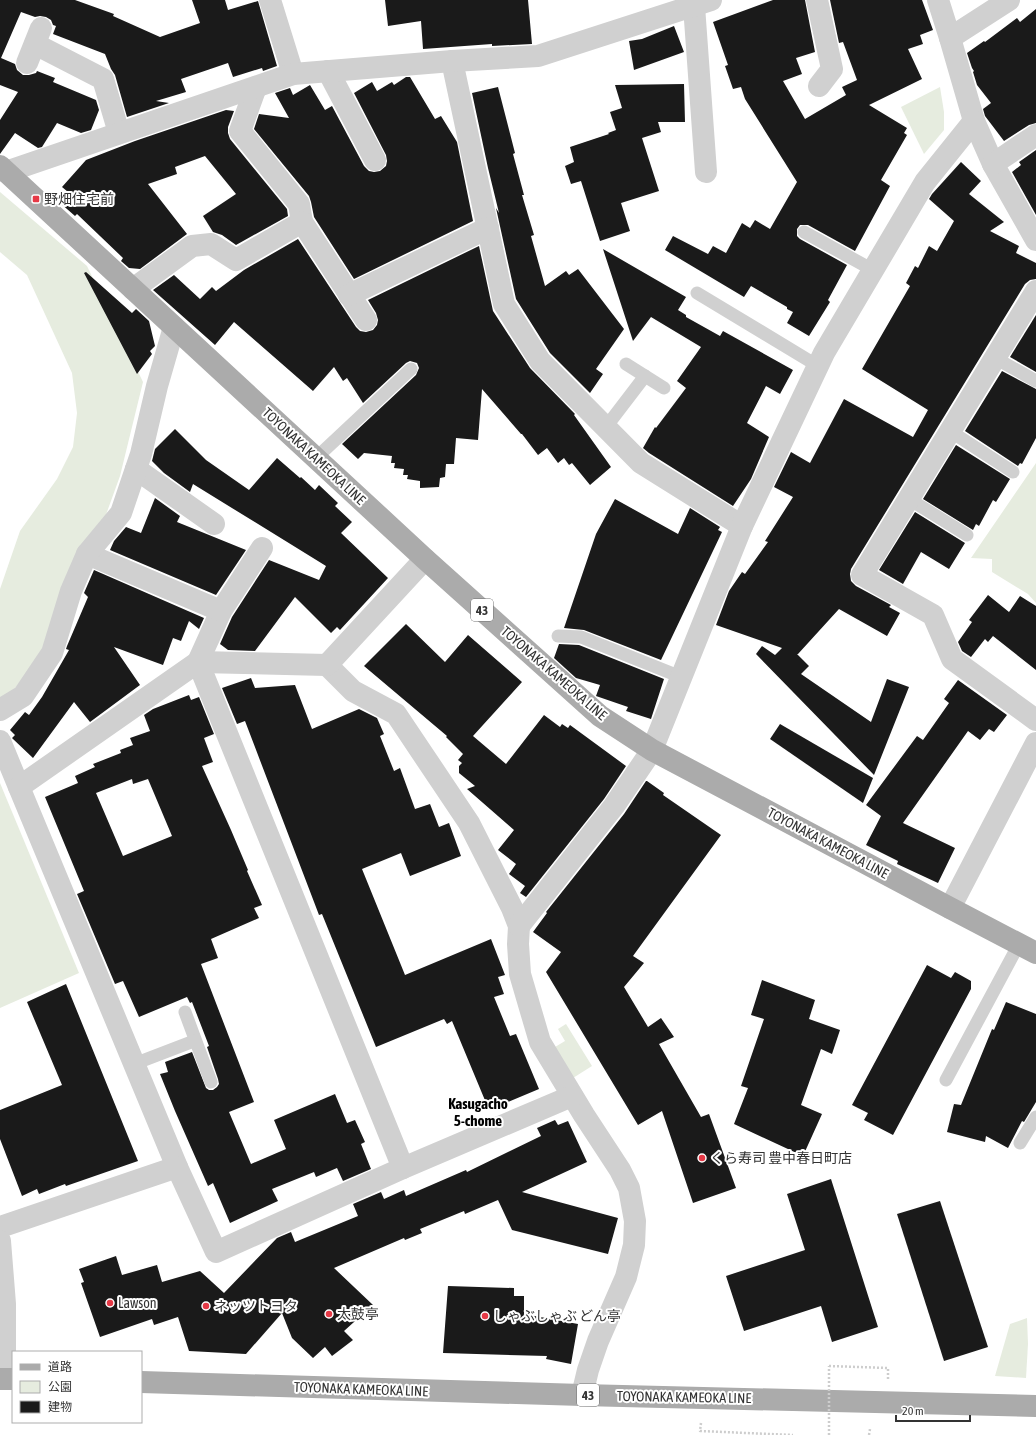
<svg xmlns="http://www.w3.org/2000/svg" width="1036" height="1435" viewBox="0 0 1036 1435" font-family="'Asap Condensed','Noto Sans JP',sans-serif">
<rect width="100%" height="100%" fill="#fff"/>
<!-- green -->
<g fill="#e6ecdf">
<path d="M940,87L944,112V130L924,154L901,107Z"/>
<path d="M0,192L87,266L143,382L120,476L103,523L39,658L8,697L0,701V589L20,531L57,479L73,447L77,413L72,373L27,275L0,252Z"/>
<path d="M1036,463V603L1028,594L992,572V559L971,558Z"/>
<path d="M0,783L79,973L0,1008Z"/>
<path d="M566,1024L592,1066L573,1078L555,1047L565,1041L558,1029Z"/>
<path d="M1027,1318L1028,1344L1026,1378L995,1376L1010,1324Z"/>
</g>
<!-- building -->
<g fill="#1a1a1a" fill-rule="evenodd">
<path d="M0,0H75L114,14L113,16L160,37L200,23L192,0H225L228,10L258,1L277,66L263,71L262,68L233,77L228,63L181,79L186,92L156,101L169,103L127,117L115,75L111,69L105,54L53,34L56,26L53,25L51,20L46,17L40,16L35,17L21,12L1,58L15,64L17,70L23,75H29L36,73L37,71L55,78L53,82L96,100L99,110L91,130L81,133L57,123L42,147L38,148L15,133L0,154V120L18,92L0,85Z"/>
<path d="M385,0H528L532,44L492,46V44L423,49L421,21L388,26Z"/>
<path d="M773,0H805L815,52L796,58L802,74L783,81L805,119L846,95L842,87L857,80L843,42L839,43L830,0H922L933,30L920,35L923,44L908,49L922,79L869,105L907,128L904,133L907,135L881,180L890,186L855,251L808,225H800L797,229V236L800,239L847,265L828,300L830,302L809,336L787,323L793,312L787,309V307L751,286L744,297L665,250L673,236L708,254L713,246L726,253L742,223L750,228L755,220L770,229L797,182L745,99L741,87L733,89L725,66L728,65L713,22Z"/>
<path d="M1036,9V123L1029,125L1004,141L985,116L983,109L991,103L977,85L973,72L974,71L972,68L967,53L984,41L985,42L1017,18L1020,22Z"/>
<path d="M674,26L684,52L634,70L629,41L642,39Z"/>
<path d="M406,77H410L435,119L441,116L457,142L473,221L354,279L314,217L311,202L309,196L254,129L259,114L289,118L275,93L290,88L293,95L310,85L325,110L332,106L364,166L369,171L374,172L380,171L386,166L387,161L386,155L354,93L372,82L377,91L392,82L394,85Z"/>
<path d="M684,84L685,122H658L661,132L642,138L659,191L621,203L630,231L600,241L581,181L571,184L565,166L574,162L570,147L609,134L608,133L616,130L610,112L622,108L615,85Z"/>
<path d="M498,87L515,153L513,154L524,195H522L534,235L531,236L545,286L566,271L569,275L578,269L624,329L596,369L603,374L590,393L550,353L516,299L496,208L499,213L488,168L472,93Z"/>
<path d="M226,110L234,111L228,127V133L230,139L287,209L288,216L236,245L222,235L213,232L203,216L236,194L205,156L175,167L177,174L148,184L187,234L140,269L129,268L121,261L123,258L77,214L75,216L59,202L68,192L62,187L86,160L135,141Z"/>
<path d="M1036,150V215L1012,172L1021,165L1019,162Z"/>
<path d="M961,162L981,181L969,194L1004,222L990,231L1019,246L1016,253L1036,263V279L1030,280L1025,284L851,569L850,574L851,581L856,586L891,605L889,607L900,613L887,636L839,609L798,654H797L809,666L801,674L871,722L887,679L909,687L874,775L756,654L762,646L775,655L782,648L716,625L729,591L742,572L745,574L768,542L765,541L793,497L774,487L791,452L810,463L844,399L913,437L928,410L862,369L910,286L906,283L915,266L918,268L929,246L937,251L954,221L929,199L932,194Z"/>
<path d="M298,239L356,327L360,331L366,332L373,330L377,325L378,320L376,313L368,300L479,246L493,311L530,368L575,414L574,415L611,467L590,485L572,463L569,465L564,458L558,463L547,448L538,455L522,434H521L482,389L478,440L456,438L454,464H446L445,477L440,478L439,487L420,488V481L407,479L408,475H403L404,469L394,468L395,463H391L392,456L364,453L358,459L342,444L416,375L419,368L417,363L410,361L406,363L363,403L347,378L343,381L334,367L313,391L234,322L215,345L153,290L174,275L200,299L212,287L216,291L244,270Z"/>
<path d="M603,249L686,297L678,310L686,315V317L720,336L723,331L793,370L780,394L766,386L747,423L769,437L751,479L733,506L649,453L643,448L655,427L656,428L686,388L677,381L701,347L651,317L633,341Z"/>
<path d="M86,272L132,313L136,309L149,321L155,346L150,351L152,354L137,374L84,273Z"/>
<path d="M1036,315V372L1010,357Z"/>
<path d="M1002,371L1036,389V438L1022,464L1020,463L1018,466L965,431Z"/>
<path d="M175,429L206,460L249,490L277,458L300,478L301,477L315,490L319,485L338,503L335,506L352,522L341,533L388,578L340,630L337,627L331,633L295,597L255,651L228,650L220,644L232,617L269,560L319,580L326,566L193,484L190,492L164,473L152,461L155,449Z"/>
<path d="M956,445L1010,479L996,502L993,500L979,526L976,524L973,530L923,499Z"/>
<path d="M155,498L180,516L177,522L246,550L216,595L110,550L114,541L126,527L141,533Z"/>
<path d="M615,499L678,534L690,508L720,527L718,530L722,532L661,660L584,630L564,628L596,534Z"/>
<path d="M915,512L965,543L949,569L921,552L903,584L879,570Z"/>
<path d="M94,570L204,618L199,629L189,621L181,641L173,638L163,665L114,647L140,685L90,722L74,702L33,758L13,739L12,738L15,735L10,730L25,712L29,715L42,697L69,650L66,649L67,646L88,597L84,593Z"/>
<path d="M988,595L1009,612L1020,596L1036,606V670L993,636L988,642L985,639L971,657L962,651L958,642L972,622L969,620Z"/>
<path d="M406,624L445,662L468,635L522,682L473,736L506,764L544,715L560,727L562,724L568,728L570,725L626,766L604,799L526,897L520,893L525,886L509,874L516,864L498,850L514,830L467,789L475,786L459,773V766L462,763L458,760L463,754L446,737L447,736L364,666Z"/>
<path d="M559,644L579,645L664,679L651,719L626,711L628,707L596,696L600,685L576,678L554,658Z"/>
<path d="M251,678L255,688L295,685L312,729L359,709L377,718L384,734L380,736L394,771L400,768L415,809L430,804L439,827L449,823L461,856L410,876L401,853L362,869L405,975L491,939L505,975L498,977L504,994L494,997L510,1036L516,1034L539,1089L489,1110L452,1021L447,1024L444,1019L376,1047L322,914L319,915L245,721L237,724L222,688Z"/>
<path d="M958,680L1007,715L994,732L989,729L980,740L968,731L903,823L955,848L938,883L897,864L898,861L866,845L881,816L866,805L917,736L923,740L949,703L944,699Z"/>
<path d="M189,695L191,700L199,697L214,734L204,738L213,762L202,766L231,830L248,870L247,871L262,905L254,908L259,918L211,939L218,958L201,964L254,1102L229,1112L251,1164L286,1149L274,1120L335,1094L347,1123L355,1120L365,1142L361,1144L371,1169L343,1181L337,1168L316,1177L314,1172L272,1189L278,1201L230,1223L213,1183L208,1186L175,1111L160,1074L168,1072L165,1062L192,1052L206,1088L209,1090H213L217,1087L219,1084L218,1079L207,1047L209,1046L192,1002L190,1003L187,997L139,1017L123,981L115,984L77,894L84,891L45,797L78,783L75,776L95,767L93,764L121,753L120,750L133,745L130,738L150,731L144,715L153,709ZM132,779L133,784L148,779L172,836L123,856L96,793Z"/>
<path d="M780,724L873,778L863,803L770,739Z"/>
<path d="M646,781H647L664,793L663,795L721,835L633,956L644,963L624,987L648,1027L661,1018L674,1037L659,1044L701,1117L709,1114L736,1188L693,1203L662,1111L638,1125L546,972L561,952L533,932L547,913L546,912L624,814Z"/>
<path d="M927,965L951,978L955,972L971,981V989L893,1135L864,1120L868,1113L852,1105Z"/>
<path d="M762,980L815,1000L809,1019L840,1030L832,1054L821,1049L801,1105L822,1114L803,1156L734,1124L748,1088L741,1086L764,1019L751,1015Z"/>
<path d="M66,984L138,1161L66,1186L65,1184L39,1194L37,1189L22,1196L0,1139V1110L62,1085L27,1002Z"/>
<path d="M1006,1002L1036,1014V1102L1024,1122L1022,1121L1008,1148L986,1136L985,1142L947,1132L954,1104L961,1105L992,1029L994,1030Z"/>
<path d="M555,1120L558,1125L568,1121L587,1162L522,1192L618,1218L608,1254L512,1230L498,1200L465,1214L464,1211L420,1229L422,1233L405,1240L404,1238L334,1268L373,1305L344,1331L353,1340L332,1356L325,1347L313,1358L292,1338L282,1313L246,1354L189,1351L178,1317L154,1325L152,1319L100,1337L81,1283L84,1282L79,1269L116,1256L122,1275L157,1265L162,1282L200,1271L224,1293L277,1238L291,1232L295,1242L358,1216L353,1204L381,1192L384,1199L404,1190L406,1196L466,1170L467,1172L541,1136L537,1128Z"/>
<path d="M831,1179L878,1327L832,1342L821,1306L744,1331L726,1276L805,1250L787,1194Z"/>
<path d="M940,1201L988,1347L944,1361L897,1214Z"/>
<path d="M448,1286L514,1288V1296H524V1314L578,1324L571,1364L546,1359L547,1356L443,1353Z"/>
</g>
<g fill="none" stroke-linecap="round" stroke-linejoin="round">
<!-- path -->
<g stroke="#cdcdcd" stroke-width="2.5" stroke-dasharray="2 2" stroke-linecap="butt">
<path d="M829,1366L888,1368V1379"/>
<path d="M701,1423L700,1431L793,1435"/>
<path d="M869,1435L870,1429"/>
</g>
<!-- service -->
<g stroke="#d0d0d0" stroke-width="13">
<path d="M804,232L873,270"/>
<path d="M697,293L818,366"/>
<path d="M995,358L1036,381"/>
<path d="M626,364L664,388"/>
<path d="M606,427L645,376"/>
<path d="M950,431L1013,472"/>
<path d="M316,458L411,369"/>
<path d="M909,499L967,535"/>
<path d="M558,636L581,637L681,677"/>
<path d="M185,1012L211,1082"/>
<path d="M134,1064L194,1041"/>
<path d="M946,1080L1019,944"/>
<path d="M1020,1143L1036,1117"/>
</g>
<!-- minor -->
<g stroke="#d0d0d0" stroke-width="22">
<path d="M270,0L293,74"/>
<path d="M817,0L832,69L819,86"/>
<path d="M938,0L950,38L974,121L993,164L1036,240"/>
<path d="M694,6L706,172"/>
<path d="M950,38L1009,0"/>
<path d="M35,44L103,79L119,133"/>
<path d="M452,61L504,304L540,361L641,463L742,526"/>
<path d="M27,63L41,28"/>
<path d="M328,71L375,160"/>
<path d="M256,87L240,131L299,204L302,222"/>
<path d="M993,164L1036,135"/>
<path d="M6,172L293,74L452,61L538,56L711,0"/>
<path d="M133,289L192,246L211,244L236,260L302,222L366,320"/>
<path d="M1036,291L862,575L933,615L952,659L1036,720"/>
<path d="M349,295L488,228"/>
<path d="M136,469L214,524"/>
<path d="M262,548L221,611L198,662L403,1168"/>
<path d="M87,554L221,611"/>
<path d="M327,665L353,691L396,714L469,823L512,908L519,926L518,944L520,974L540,1042L584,1115L620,1170L629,1188L635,1221L634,1245L626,1277L598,1341L588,1370L582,1395"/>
<path d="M0,710L23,696L52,653L71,591L87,554L121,513L141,454L157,386L174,327"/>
<path d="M0,741L19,787"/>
<path d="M950,908L1036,743"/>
<path d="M519,926L614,806L652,750L742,526L824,353L925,182L974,121"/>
<path d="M177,1167L19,787L198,662L327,665L425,559"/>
<path d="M0,1227L177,1167L216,1252L403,1168L572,1096"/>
</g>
<!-- tertiary -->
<path stroke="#d0d0d0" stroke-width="22" d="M0,1241L5,1304V1379"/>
<!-- primary -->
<g stroke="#ababab" stroke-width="22">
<path d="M0,166L425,559L600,716L652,750L950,908L1036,953"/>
<path d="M0,1379H13"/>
<path d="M141,1382L582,1395L1036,1406"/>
</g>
<!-- path-bridge -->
<path stroke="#cdcdcd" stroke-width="2.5" stroke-dasharray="2 2" stroke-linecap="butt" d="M829,1435V1366"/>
</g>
<!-- markers -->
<g fill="#e63946" stroke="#fff" stroke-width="1.5">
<rect x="32" y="195" width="8" height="8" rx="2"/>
<circle cx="702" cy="1158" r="4"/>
<circle cx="110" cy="1303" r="4"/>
<circle cx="206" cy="1306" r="4"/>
<circle cx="329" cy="1314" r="4"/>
<circle cx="485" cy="1316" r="4"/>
</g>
<g text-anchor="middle" stroke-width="4" stroke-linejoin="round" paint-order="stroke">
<!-- shield labels -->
<g fill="#fff" stroke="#707070" stroke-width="1">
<rect x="471" y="599" width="22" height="22" rx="3"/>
<rect x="577" y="1384" width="22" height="22" rx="3"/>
</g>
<g font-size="13" font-weight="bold" fill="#333">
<text x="482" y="615">43</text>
<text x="588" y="1400">43</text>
</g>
<!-- poi labels -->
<g font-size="14" fill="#333" stroke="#fff" text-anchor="start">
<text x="44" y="204">野畑住宅前</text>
<text x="710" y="1163">くら寿司 豊中春日町店</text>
<text x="118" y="1308">Lawson</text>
<text x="214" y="1311">ネッツトヨタ</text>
<text x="337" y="1319">太鼓亭</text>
<text x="493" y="1321">しゃぶしゃぶ どん亭</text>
</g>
<!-- street labels -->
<g font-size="14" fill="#333" stroke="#fff">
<text transform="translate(314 456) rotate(43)" y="5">TOYONAKA KAMEOKA LINE</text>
<text transform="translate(554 673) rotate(41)" y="5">TOYONAKA KAMEOKA LINE</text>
<text transform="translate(828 843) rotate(28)" y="5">TOYONAKA KAMEOKA LINE</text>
<text transform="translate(361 1389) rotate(2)" y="5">TOYONAKA KAMEOKA LINE</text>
<text transform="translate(684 1397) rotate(1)" y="5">TOYONAKA KAMEOKA LINE</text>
</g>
<!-- neighbourhood labels -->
<g font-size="15" font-weight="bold" fill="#000" stroke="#fff">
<text x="478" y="1109">Kasugacho<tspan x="478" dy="17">5-chome</tspan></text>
</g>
</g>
<!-- legend -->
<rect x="12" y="1351" width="130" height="72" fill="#ffffff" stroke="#adadad"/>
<rect x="20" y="1364" width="20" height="6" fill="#ababab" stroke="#adadad"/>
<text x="48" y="1371" font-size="12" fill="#333333">道路</text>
<rect x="20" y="1381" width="20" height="12" fill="#e6ecdf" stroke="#adadad"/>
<text x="48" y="1391" font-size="12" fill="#333333">公園</text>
<rect x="20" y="1401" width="20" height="12" fill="#1a1a1a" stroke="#adadad"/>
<text x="48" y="1411" font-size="12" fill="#333333">建物</text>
<!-- scale -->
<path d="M896 1415v6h74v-6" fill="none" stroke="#333333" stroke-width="2"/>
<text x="902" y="1415" font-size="12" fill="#333333" stroke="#ffffff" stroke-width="3" paint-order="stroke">20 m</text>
</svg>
